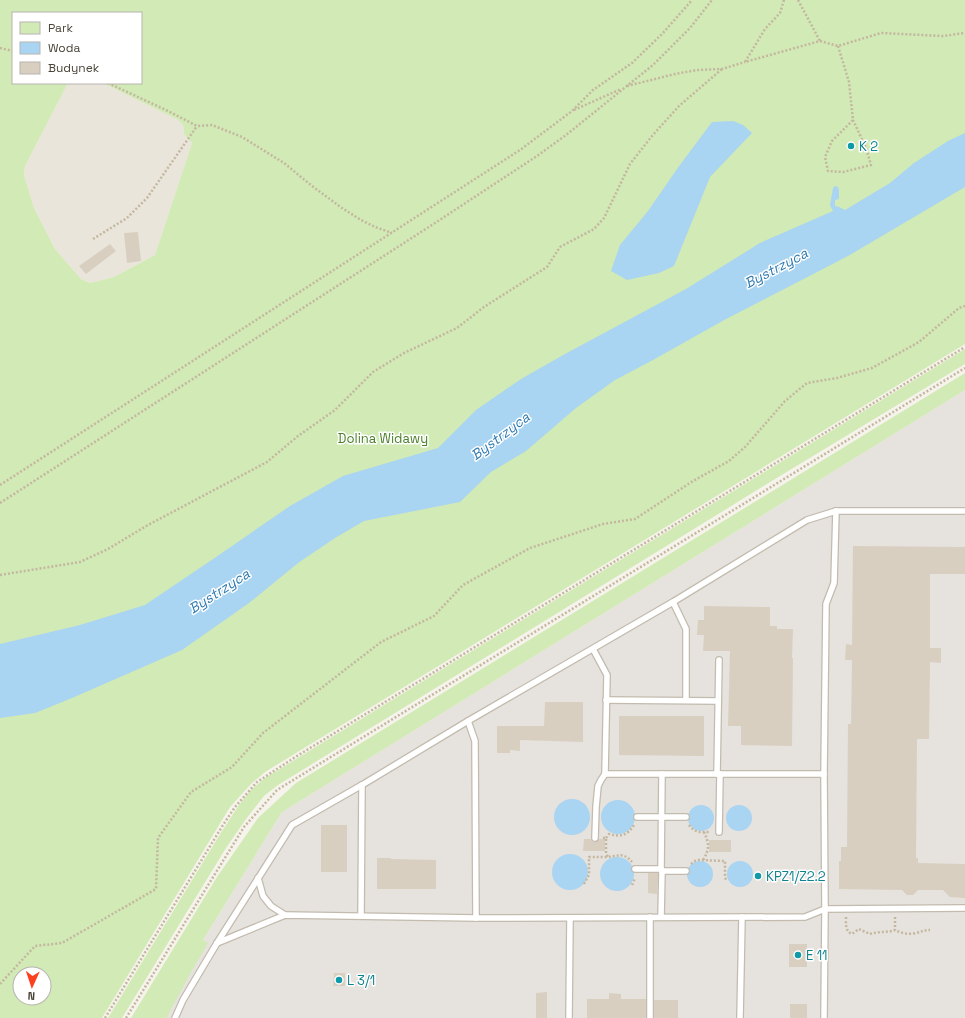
<svg xmlns="http://www.w3.org/2000/svg" width="965" height="1018" viewBox="0 0 965 1018" font-family="'Space Grotesk',sans-serif">
<rect width="100%" height="100%" fill="#f6f3ec"/>
<!-- residential -->
<path fill="#eae5da" d="M68,83H103L178,120L183,125L184,134L192,143L155,255L114,277L90,283L81,279L55,249L34,208L24,175L25,166Z"/>
<!-- industrial -->
<path fill="#e6e2dd" d="M965,390V1018H155L282,812Z"/>
<!-- green -->
<g fill="#d2eab5" fill-rule="evenodd">
<path d="M0,0H965V344L265,772L251,784L230,807L102,1018H0ZM13,13H141V83H103L178,120L183,125L184,134L192,143L155,255L114,277L90,283L81,279L55,249L34,208L24,175L25,166L68,83H13ZM20,974H44V998H20Z"/>
<path d="M965,349V364L780,476L278,785L264,796L246,819L226,848L122,1018H108L222,831L239,805L250,791L265,778L283,767Z"/>
<path d="M965,373V390L282,812L203,940L208,943L189,976L170,1011L167,1018H131L217,877L258,818L296,783Z"/>
</g>
<!-- water -->
<g fill="#a9d4f2">
<path d="M733,121L743,125L752,133L710,177L674,266L659,273L627,280L611,271L620,245L648,211L677,169L712,122Z"/>
<path d="M965,133V187L848,256L726,319L653,360L615,380L576,408L526,451L491,472L460,502L364,521L335,538L298,563L249,603L182,650L72,698L35,713L0,718V644L80,625L145,605L219,555L290,506L343,476L438,448L476,410L521,379L565,354L686,289L760,243L833,211L830,205L833,188L835,186L838,187L839,190V199L835,200V206L839,207L845,210L890,183L914,163L948,141Z"/>
<circle cx="572" cy="817" r="18"/>
<circle cx="618" cy="817" r="17"/>
<circle cx="739" cy="818" r="13"/>
<circle cx="701" cy="818" r="13"/>
<circle cx="570" cy="872" r="18"/>
<circle cx="617" cy="874" r="17"/>
<circle cx="740" cy="874" r="13"/>
<circle cx="700" cy="874" r="13"/>
</g>
<!-- building -->
<g fill="#d8cfc1">
<path d="M138,232L141,261L127,263L124,233Z"/>
<path d="M110,244L116,251L86,274L79,266Z"/>
<path d="M853,546L965,547V574H930V648H941V663L930,662L929,739H917L916,858H918V863L965,864V898L950,897L943,890H918L913,895H907L902,890L839,889V861H841V847H847L848,724H851L852,660H845L846,644L852,645Z"/>
<path d="M704,606L770,607V626H777V629H793L792,658H793L792,746L741,745V726H728L730,651H703L704,635H697L698,620H704Z"/>
<path d="M545,702H583V742L520,740V751L510,750V753H497V726H544Z"/>
<path d="M619,716H704V756L619,755Z"/>
<rect x="321" y="825" width="26" height="47"/>
<path d="M584,839H591L592,841L595,842H597L599,839H605V851H583Z"/>
<rect x="709" y="840" width="22" height="12"/>
<path d="M377,858H391V859L436,860V889H377Z"/>
<path d="M648,873H658L657,894L648,893Z"/>
<rect x="789" y="944" width="18" height="23"/>
<path d="M334,973H345V986H333Z"/>
<path d="M547,992V1018H536V993Z"/>
<path d="M609,993L621,994V999H646V1018H587V999H609Z"/>
<rect x="654" y="1000" width="24" height="18"/>
<rect x="790" y="1004" width="17" height="14"/>
</g>
<g fill="none" stroke-linecap="round" stroke-linejoin="round">
<defs>
<g id="lane">
<path d="M673,602L686,629V700"/>
<path d="M593,649L607,675L605,774H824L825,909L824,1018"/>
<path d="M606,700L718,701"/>
<path d="M468,721L475,741L476,918"/>
<path d="M717,774L719,660"/>
<path d="M824,774L826,604L834,583L836,511"/>
<path d="M637,817H686"/>
<path d="M719,832L720,774"/>
<path d="M595,838L596,807L598,786L601,780L605,774"/>
<path d="M635,869H661"/>
<path d="M662,871H686"/>
<path d="M258,878L263,896L271,906L285,915"/>
<path d="M361,915L362,785"/>
<path d="M661,917L662,871L661,869L662,774"/>
<path d="M217,943L285,915L476,918L805,917L825,909L965,908"/>
<path d="M175,1018L183,1000L217,943L292,825L362,785L468,721L673,602L807,520L836,511H965"/>
<path d="M569,1018L570,918"/>
<path d="M650,1018V917"/>
<path d="M740,1018L742,917"/>
</g>
</defs>
<!-- lane casing -->
<use href="#lane" stroke="#c2bbae" stroke-width="8"/>
<!-- path -->
<g stroke="#c4b79f" stroke-width="2.5" stroke-dasharray="2 2" stroke-linecap="butt">
<path d="M784,0L780,13L765,29L745,62L820,41L838,46L881,33L943,36L965,33"/>
<path d="M798,0L820,41"/>
<path d="M838,46L849,82L853,120L832,141L825,157L828,171L843,172L871,165L866,148L853,120"/>
<path d="M0,48L13,51"/>
<path d="M108,83L168,111L197,126L212,125L242,137L284,163L312,186L342,208L361,220L375,227L392,233"/>
<path d="M627,86L675,74L697,70L722,69L745,62"/>
<path d="M574,110L621,89"/>
<path d="M93,239L127,218L147,198L197,126"/>
<path d="M0,485L520,150L572,111L593,90L632,63L662,34L692,0"/>
<path d="M0,503L435,223L537,156L566,135L653,65L690,28L712,0"/>
<path d="M0,575L80,562L108,549L148,525L267,462L298,436L335,410L373,372L404,353L457,328L484,307L547,267L560,247L594,229L604,218L630,164L652,136L679,106L722,69"/>
<path d="M689,825C695,833 700,832 709,832"/>
<path d="M603,838H606V853L608,857"/>
<path d="M606,838L609,834C620,837 627,836 634,825"/>
<path d="M703,860C710,849 709,843 704,832"/>
<path d="M691,864L695,861L699,860L725,861V875L726,881"/>
<path d="M584,884L589,875V857C595,857 600,857 606,857C617,857 623,851 632,862"/>
<path d="M632,885L635,878"/>
<path d="M846,917C846,924 845,931 852,934L859,929L861,930L870,934C879,931 887,933 895,930C901,933 909,935 916,933C921,932 923,930 930,930"/>
<path d="M895,917V930"/>
<path d="M0,984L35,946L62,943L156,889L158,838L191,792L232,767L263,733L381,642L434,616L463,585L530,548L603,524L635,519L693,481L729,461L745,447L785,401L807,383L837,378L872,368L919,342L959,308L965,306"/>
<path d="M105,1018L223,825L235,807L257,782L297,756L965,347"/>
<path d="M126,1018L244,827L277,790L965,368"/>
</g>
<!-- lane -->
<use href="#lane" stroke="#fff" stroke-width="5.5"/>
</g>
<!-- markers -->
<g fill="#0f9aa8" stroke="#fff" stroke-width="1.5">
<circle cx="851" cy="146" r="4"/>
<circle cx="758" cy="876" r="4"/>
<circle cx="798" cy="955" r="4"/>
<circle cx="339" cy="980" r="4"/>
</g>
<g text-anchor="middle" stroke-width="3" stroke-linejoin="round" paint-order="stroke">
<!-- culture labels -->
<g font-size="13" fill="#0d838f" stroke="#fff" text-anchor="start">
<text x="859" y="151">K 2</text>
<text x="766" y="881">KPZ1/Z2.2</text>
<text x="806" y="960">E 11</text>
<text x="347" y="985">L 3/1</text>
</g>
<!-- park labels -->
<g font-size="13" fill="#4a7f2a" stroke="#fff">
<text x="383" y="443">Dolina Widawy</text>
</g>
<!-- water labels -->
<g font-size="14" font-style="italic" fill="#2e7ab2" stroke="#fff">
<text transform="translate(776 268) rotate(-28)" y="5">Bystrzyca</text>
<text transform="translate(500 436) rotate(-37)" y="5">Bystrzyca</text>
<text transform="translate(219 591) rotate(-33)" y="5">Bystrzyca</text>
</g>
</g>
<!-- legend -->
<rect x="12" y="12" width="130" height="72" fill="#ffffff" stroke="#b7b4b0"/>
<rect x="20" y="22" width="20" height="12" fill="#d2eab5" stroke="#b7b4b0"/>
<text x="48" y="32" font-size="12" fill="#4b4439">Park</text>
<rect x="20" y="42" width="20" height="12" fill="#a9d4f2" stroke="#b7b4b0"/>
<text x="48" y="52" font-size="12" fill="#4b4439">Woda</text>
<rect x="20" y="62" width="20" height="12" fill="#d8cfc1" stroke="#b7b4b0"/>
<text x="48" y="72" font-size="12" fill="#4b4439">Budynek</text>
<!-- north arrow -->
<g transform="translate(32 986) rotate(183)"><circle r="19" fill="#ffffff" stroke="#b7b4b0"/>
<path d="M0-3L7 15L0 10L-7 15Z" fill="#fc3f1d"/>
<text y="-6" font-size="11" font-weight="bold" text-anchor="middle" fill="#4b4439">N</text>
</g>
</svg>
